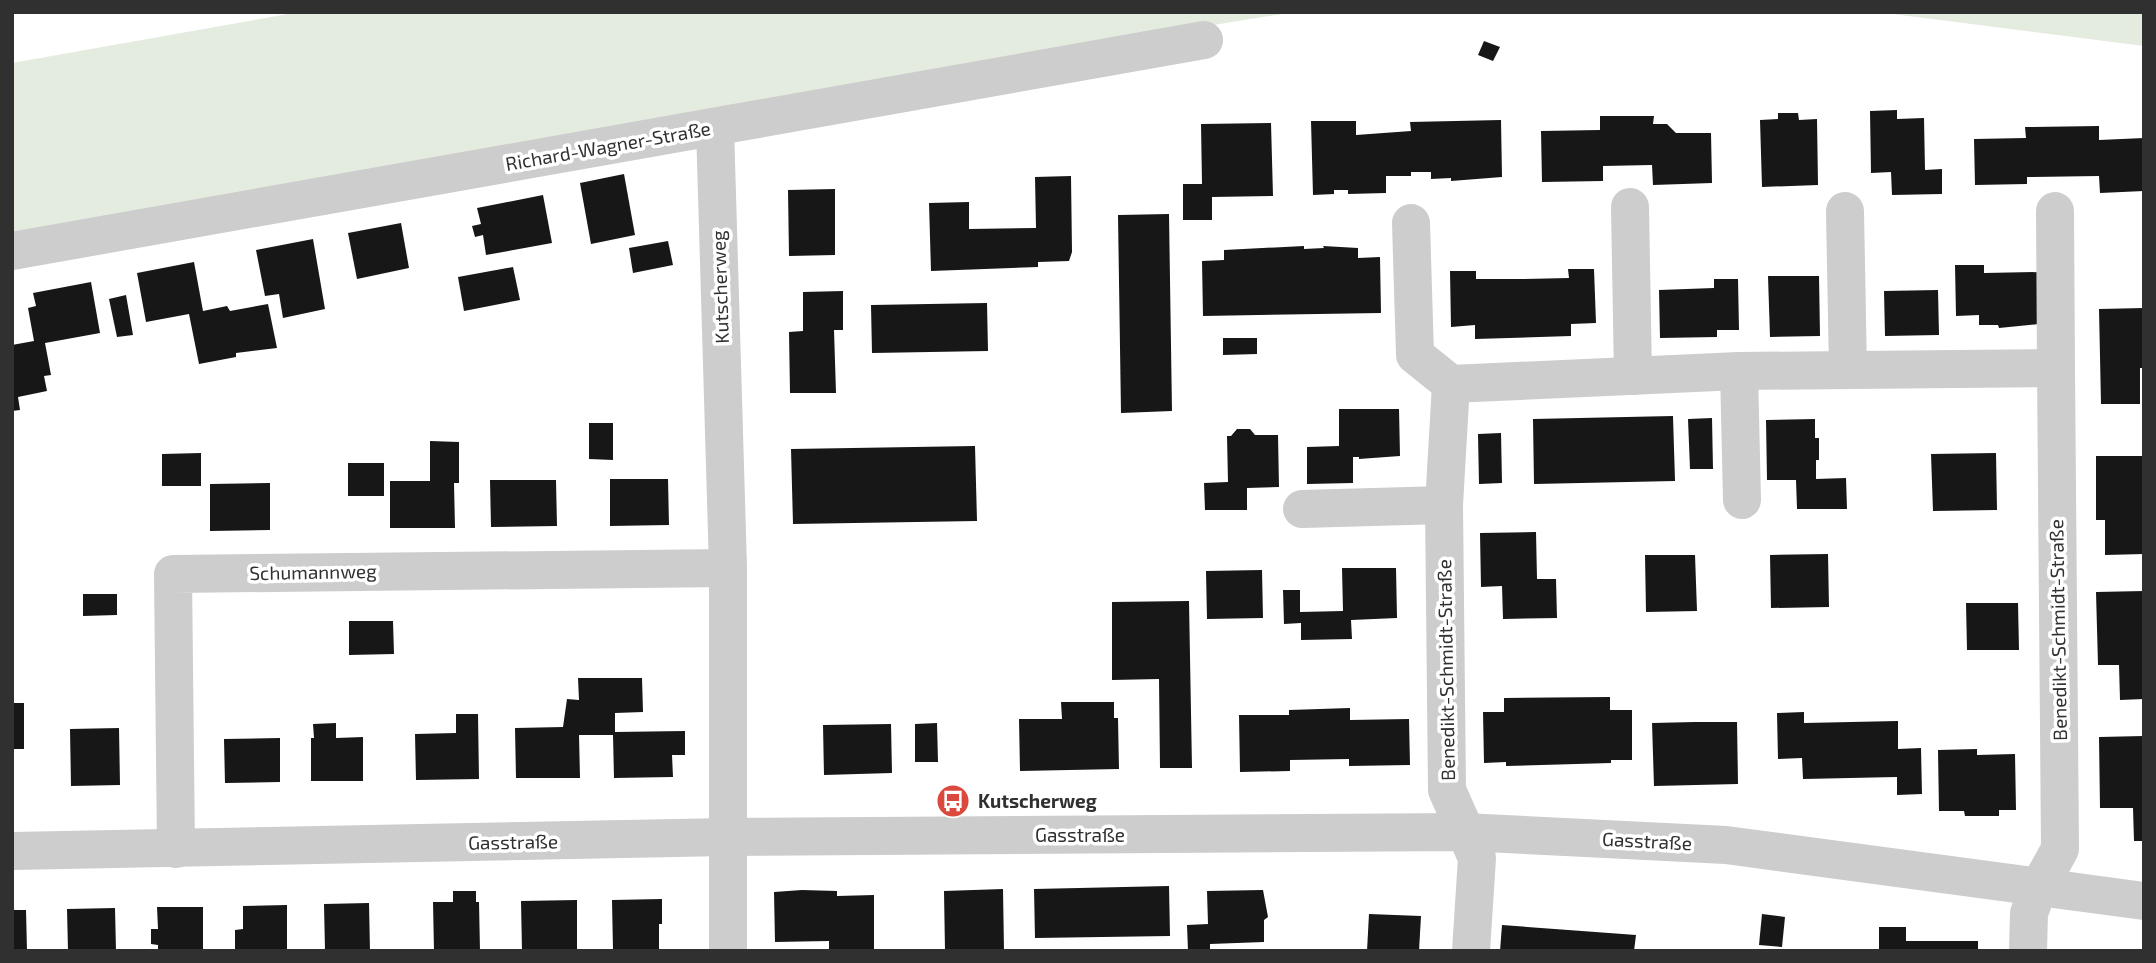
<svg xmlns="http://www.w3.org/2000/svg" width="2156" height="963" viewBox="0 0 2156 963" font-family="'Exo 2',sans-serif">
<rect width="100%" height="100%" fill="#fff"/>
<!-- green -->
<g fill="#e4ecdf">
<path d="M299,12H1294L1067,49L12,232V63Z"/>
<path d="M1877,12H2144V46Z"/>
</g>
<!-- building -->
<g fill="#171717">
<path d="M1484,41L1500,47L1493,61L1478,55Z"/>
<path d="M1897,110V119L1924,118L1925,170L1942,169V194L1892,195L1891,172L1871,173L1870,111Z"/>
<path d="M1778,113H1798L1799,120L1817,119L1818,185L1762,187L1760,120L1778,119Z"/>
<path d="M1600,116H1654L1653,124H1667L1676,133H1711L1712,183L1653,185L1652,165L1603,166V181L1542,182L1541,131L1600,130Z"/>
<path d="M1501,120L1502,177L1451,181V178L1431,179V172H1411V176H1386V193L1348,194V190H1334V194L1313,195L1311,121H1356V135L1411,131L1410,122Z"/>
<path d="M1271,123L1273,196L1212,197V220H1183V184H1202L1201,124Z"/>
<path d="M2099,126V140L2144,138V191L2100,193L2099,176L2027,177V184L1975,185L1974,139L2026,138L2025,127Z"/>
<path d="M624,174L635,235L591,244L580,183Z"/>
<path d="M1071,176L1072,252L1069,261L1038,262V267L931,271L929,203L969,202V229L1036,228L1035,177Z"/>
<path d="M835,189V255L789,256L788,190Z"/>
<path d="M543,195L552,243L486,255L483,235L475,237L472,226L481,224L477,208Z"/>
<path d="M1169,214L1172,411L1121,413L1118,215Z"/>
<path d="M401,223L409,268L357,279L348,233Z"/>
<path d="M313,239L325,309L283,318L279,294L265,296L256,250Z"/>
<path d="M668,241L673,265L633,273L629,248Z"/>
<path d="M1304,246V249L1324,248L1323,246L1358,248V258L1380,257L1381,313L1203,316L1202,261L1224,260V250Z"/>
<path d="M194,262L203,311L227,306L230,311L268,304L277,348L236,353V357L199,364L189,314L146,322L137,273Z"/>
<path d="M1955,265H1984V273L2039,272V324L1999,328L1998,325H1979V315L1956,316Z"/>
<path d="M513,267L520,300L464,311L458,277Z"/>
<path d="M1568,269H1594L1596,323L1571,324V336L1475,339V325L1451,327L1450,271H1476V279H1522L1569,278Z"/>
<path d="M1768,276H1819L1820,336L1770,337Z"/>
<path d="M1714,279H1738L1739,330H1717V337L1660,338L1659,290L1714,288Z"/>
<path d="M91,282L100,333L45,343L51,375L44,376L47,391L18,397L20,410L12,411V345L34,341L28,308L36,306L33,293Z"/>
<path d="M1938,290L1939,335L1885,336L1884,291Z"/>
<path d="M843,291V330H834L836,393H790L789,332L803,331V292Z"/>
<path d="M126,295L133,335L117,337L109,299Z"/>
<path d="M987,303L988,351L872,353L871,305Z"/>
<path d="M2144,308V368H2140V404H2101L2099,309Z"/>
<path d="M1223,338H1257V354L1223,355Z"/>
<path d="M1339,409H1399L1400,456L1359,459V457H1353V483L1307,484V447L1339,446Z"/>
<path d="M1673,416L1675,481L1534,484L1533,419Z"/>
<path d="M1712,418L1713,469H1690L1688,419Z"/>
<path d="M1815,419V438H1819V460H1816V479L1846,478L1847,509H1797L1796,480H1767L1766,420Z"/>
<path d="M589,423H613V460L589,459Z"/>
<path d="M1237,429H1250L1255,435H1278L1279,487L1247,488V510H1205L1204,483L1228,482L1227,436H1231Z"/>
<path d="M1501,433L1502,483L1479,484L1478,434Z"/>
<path d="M430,441L459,442V483H454L455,528H390V481H430Z"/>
<path d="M975,446L977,521L793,524L791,449Z"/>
<path d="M201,453V486H162V454Z"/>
<path d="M1996,453L1997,510L1933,511L1931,454Z"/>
<path d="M2096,456H2144V554L2105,555V520H2096Z"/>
<rect x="348" y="463" width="36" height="33"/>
<path d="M610,479H668L669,525L610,526Z"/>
<path d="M490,480H556L557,526L491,527Z"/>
<path d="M270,483V530L210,531V484Z"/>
<path d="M1536,532L1537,579H1556L1557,618L1503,619L1502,586L1481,587L1480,533Z"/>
<path d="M1828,554L1829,607L1771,608L1770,555Z"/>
<path d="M1645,555H1695L1697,611L1646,612Z"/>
<path d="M1342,568H1396L1397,618L1351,620L1352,639L1301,640V623L1284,624L1283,590H1300V612L1343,611Z"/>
<path d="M1262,570L1263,618L1207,619L1206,571Z"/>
<path d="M2144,591V699L2120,700L2119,665H2098L2096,592Z"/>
<path d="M83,594H117V615L83,616Z"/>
<path d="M1189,601L1192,768H1160L1159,679L1112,680V602Z"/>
<path d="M1966,603H2018L2019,650H1967Z"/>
<path d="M349,621H393L394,654L349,655Z"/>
<path d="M578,678H642L643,712L615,713V732L685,731V755H672L673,777L614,778L613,735H579L580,778H516L515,728L563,727L567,699L579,700Z"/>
<path d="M1610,697V710H1632V760H1611V763L1506,766V762L1484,763L1483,712H1504V698Z"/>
<path d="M1061,702H1114V718H1118L1119,769L1020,771L1019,719H1062Z"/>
<rect x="12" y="703" width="12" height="46"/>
<path d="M1350,708V720L1409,719L1410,765L1349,766V759L1290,760V771L1240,772L1239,715H1289V710Z"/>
<path d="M1804,712V723L1898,721V749L1921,748L1922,794L1897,795V777L1803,779L1802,758L1778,759L1777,713Z"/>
<path d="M456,714H478L479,779L416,780L415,734L456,733Z"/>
<path d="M1695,722H1737L1738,784L1654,786L1652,723Z"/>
<path d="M336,723V738L363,737V781H311V738H314L313,724Z"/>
<path d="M937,723L938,762H915V724Z"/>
<path d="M891,724L892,773L824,775L823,725Z"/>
<path d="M119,728L120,785L71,786L70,729Z"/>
<path d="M2144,736V841H2134L2133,808H2100L2099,737Z"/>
<path d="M280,738V782L225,783L224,739Z"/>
<path d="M1977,749V755L2015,754L2016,810H1999V816H1965L1964,811H1939L1938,750Z"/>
<path d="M1169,886L1170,936L1035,938L1034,889Z"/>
<path d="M1003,889L1004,951H945L944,891Z"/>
<path d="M802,890L837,891V896L874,895V951H829V941L775,942L774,892Z"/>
<path d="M1263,890L1268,917L1264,920V942L1210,944V951H1188L1187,925L1208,924L1207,891Z"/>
<path d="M453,891H476V902H479L480,951H434L433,902H453Z"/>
<path d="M662,899V924H659V951H613L612,900Z"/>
<path d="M577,900V951H522L521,901Z"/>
<path d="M369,903L370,951H325L324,904Z"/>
<path d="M287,905V951H235V930L243,929V906Z"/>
<path d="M157,907H203V951H158V945L151,944V929H158Z"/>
<path d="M115,908L116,951H68L67,909Z"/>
<path d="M12,910H26L27,951H12Z"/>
<path d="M1369,914L1421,916L1419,951H1367Z"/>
<path d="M1762,914L1785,917L1782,947L1759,945Z"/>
<path d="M1502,925L1636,935L1634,951H1500Z"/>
<path d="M1879,927H1906V941H1978V951H1879Z"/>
</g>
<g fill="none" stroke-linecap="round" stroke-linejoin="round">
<!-- minor -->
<g stroke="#cdcdcd" stroke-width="38">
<path d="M715,127L728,568V951"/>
<path d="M1630,207L1633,376"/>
<path d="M1845,211L1848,370"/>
<path d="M2055,211L2056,368"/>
<path d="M1411,223L1415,355L1451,384"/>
<path d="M12,251L1204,40"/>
<path d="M1739,371L1742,500"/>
<path d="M1302,509L1444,505"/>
<path d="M176,849L173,574L728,568"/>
<path d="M12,851L727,837L1464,832L1726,845L2144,901"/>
<path d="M1471,951L1477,858L1447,790L1444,505L1451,384L1739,371L2056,368L2060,849L2039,887L2029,913L2028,951"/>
</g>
</g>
<!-- icons -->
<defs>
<symbol id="bus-disc" viewBox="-11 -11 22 22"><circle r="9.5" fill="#db493e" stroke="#fff"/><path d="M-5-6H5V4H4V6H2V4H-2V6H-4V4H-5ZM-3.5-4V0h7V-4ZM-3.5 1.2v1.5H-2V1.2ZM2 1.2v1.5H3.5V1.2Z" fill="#fff"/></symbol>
</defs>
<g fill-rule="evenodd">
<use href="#bus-disc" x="934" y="782" width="38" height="38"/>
</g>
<g text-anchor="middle" stroke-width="7" stroke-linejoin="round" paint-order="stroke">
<!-- street labels -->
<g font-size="19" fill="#303030" stroke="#fff">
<text transform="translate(608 146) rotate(-10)" y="7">Richard-Wagner-Straße</text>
<text transform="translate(720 287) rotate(-92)" y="7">Kutscherweg</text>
<text transform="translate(313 572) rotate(-1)" y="7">Schumannweg</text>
<text transform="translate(2058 630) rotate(-91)" y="7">Benedikt-Schmidt-Straße</text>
<text transform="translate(1446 670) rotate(-91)" y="7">Benedikt-Schmidt-Straße</text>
<text x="1080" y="842">Gasstraße</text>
<text transform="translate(1647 841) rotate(3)" y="7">Gasstraße</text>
<text transform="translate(513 842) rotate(-1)" y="7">Gasstraße</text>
</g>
<!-- poi labels -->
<g font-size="19" font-weight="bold" fill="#303030" stroke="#fff" text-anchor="start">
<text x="978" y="808">Kutscherweg</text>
</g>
</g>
<!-- border -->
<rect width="2156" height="963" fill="none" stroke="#303030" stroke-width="28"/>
</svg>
